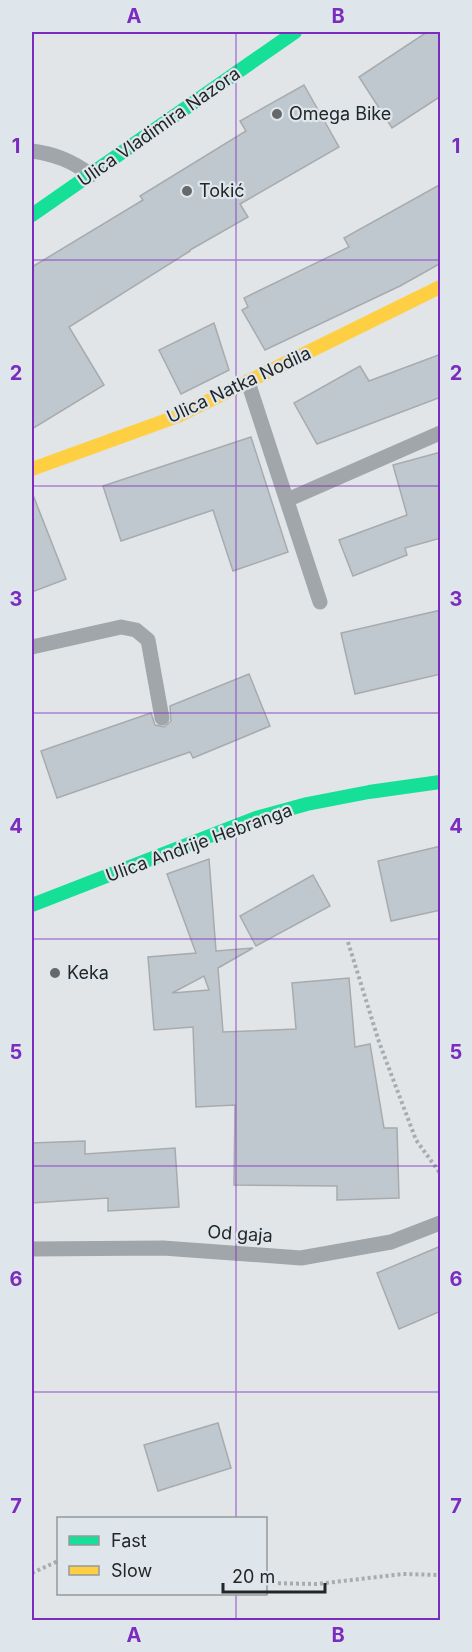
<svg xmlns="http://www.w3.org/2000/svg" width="472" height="1652" viewBox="0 0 472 1652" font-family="Inter,sans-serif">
<rect width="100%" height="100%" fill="#e2e5e8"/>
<!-- building -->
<g fill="#bfc8cf" stroke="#a8abad" stroke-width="1.5" fill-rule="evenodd">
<path d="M427,32H441V96L392,128L359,77Z"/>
<path d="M304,85L339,147L240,204L248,217L190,250V251L69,327L104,385L32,429V267L143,200L140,196L246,131L240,121Z"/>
<path d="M441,184V263L400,286L265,350L242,310L248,307L244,298L349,247L344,238Z"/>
<path d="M214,323L229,370L181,394L159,350Z"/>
<path d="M441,354V397L317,444L294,403L360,366L369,381Z"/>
<path d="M251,437L288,552L233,571L213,510L121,541L103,486Z"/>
<path d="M441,452V538L405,548L407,555L353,576L339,540L407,515L393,465Z"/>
<path d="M32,495H33L66,579L32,592Z"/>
<path d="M441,610V674L355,694L341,633Z"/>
<path d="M249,674L270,726L193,758L190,752L57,798L41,751L151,713L155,725L164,727L171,721L170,706Z"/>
<path d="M441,846V910L391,921L378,861Z"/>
<path d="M209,859L216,951L253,948L218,968L223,1032L296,1029L292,983L349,978L355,1047L370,1044L384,1128H397L399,1198L337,1200V1186L234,1185L235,1105L196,1107L193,1027L154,1030L148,957L196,953L167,874ZM204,976L209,990L172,993Z"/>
<path d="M313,875L330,906L256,946L240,916Z"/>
<path d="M85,1141V1154L175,1148L179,1207L108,1211V1198L32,1203V1143Z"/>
<path d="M441,1246V1311L399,1329L377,1273Z"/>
<path d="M218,1423L231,1468L158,1491L144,1445Z"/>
</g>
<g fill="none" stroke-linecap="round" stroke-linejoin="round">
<!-- path -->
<g stroke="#a8acaf" stroke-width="4" stroke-dasharray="3 3" stroke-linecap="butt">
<path d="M348,942L379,1042L416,1140L440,1173"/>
<path d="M32,1573L58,1561"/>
<path d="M266,1583L317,1584L403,1574L440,1575"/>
</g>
<!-- lane -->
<g stroke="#a1a6aa" stroke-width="15">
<path d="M32,151C55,154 72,161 91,175"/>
<path d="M248,382L320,602"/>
<path d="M287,500L440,433"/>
<path d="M32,647L121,627L136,630L148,640L162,718"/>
<path d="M32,1249L163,1248L301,1258L391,1242L440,1223"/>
</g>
<!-- fast -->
<g stroke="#16e098" stroke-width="14">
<path d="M32,215L295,32"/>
<path d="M32,905L256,818L307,804L369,792L440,782"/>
</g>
<!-- slow -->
<path stroke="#ffcf43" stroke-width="14" d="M32,469L178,416L440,287"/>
</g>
<!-- grid -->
<path fill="none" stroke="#7b2cbf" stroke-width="1.5" stroke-opacity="0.55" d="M236,32V1518M32,260H440M32,486H440M32,713H440M32,939H440M32,1166H440M32,1392H440M236,1594V1620"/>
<!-- markers -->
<g fill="#66696b" stroke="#dfe6eb" stroke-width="2">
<circle cx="277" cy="114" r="6"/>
<circle cx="187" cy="191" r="6"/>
<circle cx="55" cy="973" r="6"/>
</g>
<g text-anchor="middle" stroke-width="4.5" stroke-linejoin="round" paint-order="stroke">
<!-- poi labels -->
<g font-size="18" fill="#232627" stroke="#dfe6eb" text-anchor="start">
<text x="289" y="120">Omega Bike</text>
<text x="199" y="197">Tokić</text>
<text x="67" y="979">Keka</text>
</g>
<!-- street labels -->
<g font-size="18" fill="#232627" stroke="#dfe6eb">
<text transform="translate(159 127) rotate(-35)" y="6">Ulica Vladimira Nazora</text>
<text transform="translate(239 385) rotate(-25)" y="6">Ulica Natka Nodila</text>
<text transform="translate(199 843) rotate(-20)" y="6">Ulica Andrije Hebranga</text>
<text transform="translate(240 1234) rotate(4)" y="6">Od gaja</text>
</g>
</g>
<!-- border -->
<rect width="472" height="1652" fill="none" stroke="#dfe6eb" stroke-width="66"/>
<!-- legend -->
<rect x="57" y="1517" width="210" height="78" fill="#dfe6eb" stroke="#94999d" stroke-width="1.5"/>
<rect x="69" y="1536" width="30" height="9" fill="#16e098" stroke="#94999d" stroke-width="1.5"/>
<text x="111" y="1547" font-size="18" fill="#232627">Fast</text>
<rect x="69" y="1566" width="30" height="9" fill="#ffcf43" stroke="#94999d" stroke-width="1.5"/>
<text x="111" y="1577" font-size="18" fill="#232627">Slow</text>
<!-- scale -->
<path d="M223 1583v9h102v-9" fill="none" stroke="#232627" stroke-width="3"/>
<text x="232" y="1583" font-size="18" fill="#232627" stroke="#dfe6eb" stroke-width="4.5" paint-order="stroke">20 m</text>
<rect x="33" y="33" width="406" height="1586" fill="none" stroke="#7b2cbf" stroke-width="2"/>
<g font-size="20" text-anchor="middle" font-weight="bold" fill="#7b2cbf">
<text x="134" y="23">A</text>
<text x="338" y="23">B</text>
<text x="16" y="153">1</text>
<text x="456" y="153">1</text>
<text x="16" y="380">2</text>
<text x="456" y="380">2</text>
<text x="16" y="606">3</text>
<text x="456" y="606">3</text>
<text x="16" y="833">4</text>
<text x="456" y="833">4</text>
<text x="16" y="1059">5</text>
<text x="456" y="1059">5</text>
<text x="16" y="1286">6</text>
<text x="456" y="1286">6</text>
<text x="16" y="1513">7</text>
<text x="456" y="1513">7</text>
<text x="134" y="1642">A</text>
<text x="338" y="1642">B</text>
</g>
</svg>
